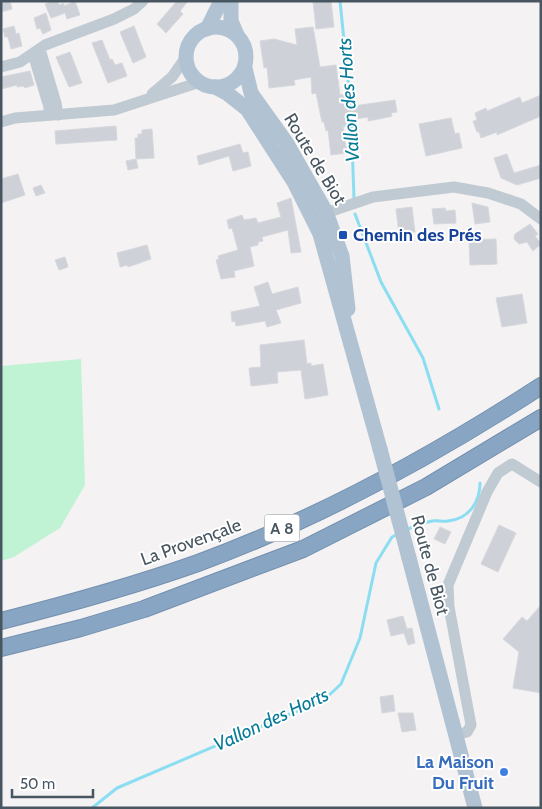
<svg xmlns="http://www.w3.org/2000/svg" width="542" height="809" viewBox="0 0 542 809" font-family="Cabin,sans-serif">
<rect width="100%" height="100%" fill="#f4f2f2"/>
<!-- green -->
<path fill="#c0f3d3" d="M81,359L85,485L60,528L14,557L1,561V366Z"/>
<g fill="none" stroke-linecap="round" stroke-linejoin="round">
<!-- stream -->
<g stroke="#8bdef1" stroke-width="3">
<path d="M340,1L351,110"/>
<path d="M351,116L354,198"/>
<path d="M355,214L381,282L423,358L439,409"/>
<path d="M406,530C414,526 423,523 432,521C438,520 443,522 448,521C469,519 480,502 480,483"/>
<path d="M92,808L117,788L325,699L341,684L360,638L376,563L392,537L398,534"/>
</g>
</g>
<!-- building -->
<g fill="#ced1d7" stroke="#d6d8de">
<path d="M1,1H10L12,9L1,12Z"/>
<path d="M53,1H58L59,5L64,3V6L75,1L80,15L67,19L65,13L51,18L45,4Z"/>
<path d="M177,1H188L180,11L183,14L166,33L157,24Z"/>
<path d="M313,1H331L334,27L316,29Z"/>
<path d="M46,13L51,30L43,34L40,28L37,29L34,18Z"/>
<path d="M14,26L16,34L19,33L22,46L11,49L8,37H5L3,29Z"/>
<path d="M134,26L146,57L133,63L120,32Z"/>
<path d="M313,27L320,67L336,65L340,95L346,94L347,107L395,100L397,112L391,113L392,116L389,117L368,121V117L349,120V126L343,127L347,153L331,155L328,130L326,131L324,122H322L316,93L312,94L311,77L294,80L295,85L269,88L267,67L264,68L260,41L274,39L297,45L295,29Z"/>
<path d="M102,40L110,60L112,59L115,65L122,63L127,76L108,83L92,43Z"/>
<path d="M70,52L82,83L69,87L56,57Z"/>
<path d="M30,71L34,85L25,88L24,86L17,87V85L1,89V77Z"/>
<path d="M541,95V116L497,135V132L481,138L479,132H477L473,121L477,120L475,113L486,108L487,111L520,97L522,103Z"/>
<path d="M451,118L455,134L459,133L462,148L426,156L419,124Z"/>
<path d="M116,126L117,140L56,144L55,131Z"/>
<path d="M152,129L154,158L136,159L138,168L128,170L126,161L136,159L135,138H138V134H142V130Z"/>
<path d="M240,144L243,153L248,152L251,166L233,171L229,156L199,165L197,156Z"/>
<path d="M507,154L514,173L541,165V178L517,185L501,178L494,158Z"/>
<path d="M18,174L25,195L1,203V179Z"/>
<path d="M41,185L45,193L36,196L33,188Z"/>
<path d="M291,198L301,252L291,253L288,230L262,237L263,241L258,242V245L250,247L254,266L234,271L235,277L221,279L216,260L219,259L218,256L238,250L232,228L229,229L227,220L242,215L244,220L256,218L258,223L281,217L277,203Z"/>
<path d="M472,203L488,207L490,222L475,224Z"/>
<path d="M412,207L415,232L399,234L396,209Z"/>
<path d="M445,208L446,211L455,210L456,223L434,224L432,209Z"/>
<path d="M530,224L538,234L535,236L541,244L533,251L527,242L519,244L514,239L515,234Z"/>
<path d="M496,239L497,264L470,265L469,240Z"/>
<path d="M147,245L151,259L128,267L127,265L120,267L117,253Z"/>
<path d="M65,257L68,267L59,270L55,260Z"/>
<path d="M268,282L272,294L298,287L301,303L276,310L281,323L267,327L265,321L236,326L235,321L232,322L231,312L260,306L254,287Z"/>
<path d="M522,294L527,323L502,327L496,298Z"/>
<path d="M304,340L307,364L311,363V366L323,364L328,395L305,399L301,370L277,372L278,383L251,386L249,368L261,367L260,345Z"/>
<path d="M499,525L516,533L498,572L481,564Z"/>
<path d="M440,527L451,532L445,544L434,539Z"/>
<path d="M541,605V693L513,688L519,652L503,639L522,617L527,621Z"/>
<path d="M403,616L407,629L412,628L415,643L408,645L404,633L391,636L387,620Z"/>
<path d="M393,695L395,711L382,713L380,697Z"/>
<path d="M398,713H413L416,730L402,732Z"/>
</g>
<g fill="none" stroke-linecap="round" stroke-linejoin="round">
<defs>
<g id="highway">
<path d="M1,621C68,604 133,586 198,563C318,519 433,456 541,386"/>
<path d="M1,648L81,628L144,609L303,549L426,487L541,418"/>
</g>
</defs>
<!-- highway casing -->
<use href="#highway" stroke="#7390af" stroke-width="18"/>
<!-- minor -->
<g stroke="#c0cad2" stroke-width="11">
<path d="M40,49L56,103L58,115"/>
<path d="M33,54L49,107V115"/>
<path d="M1,67L20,62L45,45L114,19L134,9L143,1"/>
<path d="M152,94L172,77L186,57"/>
<path d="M1,122L15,118L114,110L200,82"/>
<path d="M320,215L373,197L454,187L488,193L521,204L541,219"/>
<path d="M456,735L467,732L471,725L449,607L448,585L487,492L498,473L512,464L541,482"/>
</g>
<!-- major -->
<g stroke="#b1c2d2" stroke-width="15">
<path d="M231,1V21L237,35"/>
<circle cx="216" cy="57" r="30"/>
<path d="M207,29L221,1"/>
<path d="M245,68L251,93L286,142L326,212L342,256L348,309"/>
<path d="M215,87L228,94L247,109L294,182L320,234L380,449"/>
<path d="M409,558L475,808"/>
</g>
<!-- highway -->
<use href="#highway" stroke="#88a5c3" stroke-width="16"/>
<!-- major-bridge -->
<path stroke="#b1c2d2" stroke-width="15" d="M380,449L409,558"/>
</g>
<!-- markers -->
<rect fill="#1a4fb4" stroke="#fff" stroke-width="2" x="338" y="230" width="10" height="10" rx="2.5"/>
<circle fill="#3f7fe0" stroke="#fff" stroke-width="2" cx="504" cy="772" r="5"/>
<g text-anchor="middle" stroke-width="4" stroke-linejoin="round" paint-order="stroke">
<!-- shield labels -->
<rect fill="#fff" stroke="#7f8990" stroke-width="1" x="264.5" y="514.5" width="35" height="27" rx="4"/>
<g font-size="16" font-weight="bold" fill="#485661">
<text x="282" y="534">A 8</text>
</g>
<!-- street labels -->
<g font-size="18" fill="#485661" stroke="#fff">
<text transform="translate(315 159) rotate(59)" y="6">Route de Biot</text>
<text transform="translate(191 542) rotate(-20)" y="6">La Provençale</text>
<text transform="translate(430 565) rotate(75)" y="6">Route de Biot</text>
</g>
<!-- transit labels -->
<g font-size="18" font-weight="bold" fill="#164399" stroke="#fff" text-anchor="start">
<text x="353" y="241">Chemin des Prés</text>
</g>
<!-- shop labels -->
<g font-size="18" font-weight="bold" fill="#366cbe" stroke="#fff" text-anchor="end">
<text x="494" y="768">La Maison<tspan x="494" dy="21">Du Fruit</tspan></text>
</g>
<!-- water labels -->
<g font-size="19" font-style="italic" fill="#077b97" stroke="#fff">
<text transform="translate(348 100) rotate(-94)" y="7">Vallon des Horts</text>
<text transform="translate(271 719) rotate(-25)" y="7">Vallon des Horts</text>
</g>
</g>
<!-- border -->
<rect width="542" height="809" fill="none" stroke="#485661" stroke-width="5"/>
<!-- scale -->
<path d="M12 789v8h81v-8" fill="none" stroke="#485661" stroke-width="2.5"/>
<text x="20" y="789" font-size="15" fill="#485661" stroke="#ffffff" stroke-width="4" paint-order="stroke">50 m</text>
</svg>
